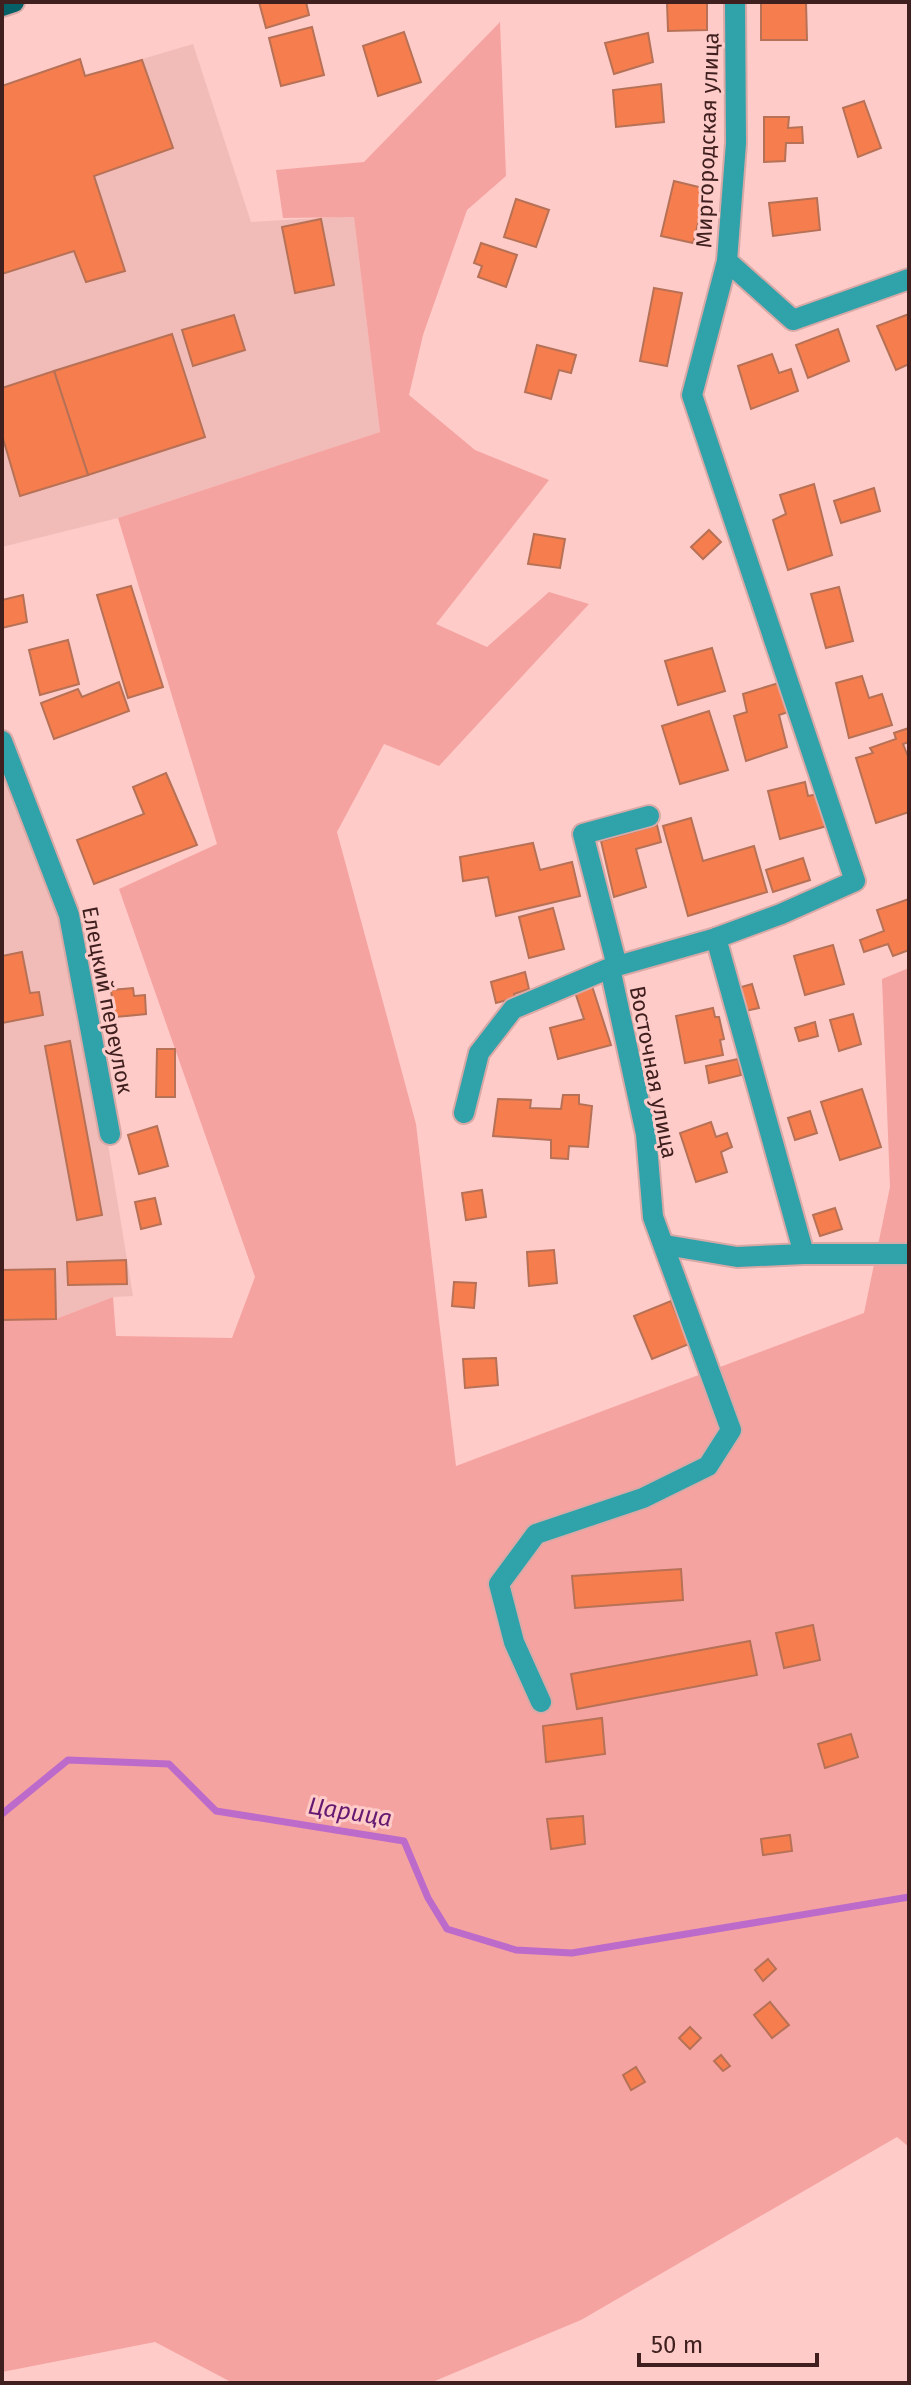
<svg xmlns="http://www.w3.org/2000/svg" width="911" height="2385" viewBox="0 0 911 2385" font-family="'Fira Sans',sans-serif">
<rect width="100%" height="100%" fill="#fecbc8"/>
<!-- built -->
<g fill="#f1bbb8">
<path d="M193,44L251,222L354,216L380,432L118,518L2,547V86L80,59L85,76Z"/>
<path d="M2,757L62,917L107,1138L133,1296L113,1297L56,1319L2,1320Z"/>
</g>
<!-- green -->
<path fill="#f5a3a0" d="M500,22L506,176L467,210L423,335L409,395L475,450L549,480L436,624L487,647L549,592L589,604L439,766L384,744L337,832L416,1124L456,1466L864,1313L890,1187L882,979L909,968V2147L897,2137L581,2320L430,2383H233L155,2342L2,2372V1320L56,1319L113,1297L116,1336L232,1338L255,1277L119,889L217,844L118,518L380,432L354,217L283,218L276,170L364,162Z"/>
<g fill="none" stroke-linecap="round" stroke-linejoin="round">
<!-- stream -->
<path stroke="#bc6bca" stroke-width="7" d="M2,1814L68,1760L169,1764L216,1811L404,1841L428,1898L447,1929L516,1950L572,1953L909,1897"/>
</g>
<!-- building -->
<g fill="#f67e4e" stroke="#b67156" stroke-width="2">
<path d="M259,2H306L309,15L266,28Z"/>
<path d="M667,2H707V30L668,31Z"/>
<path d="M761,2H806L807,40H761Z"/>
<path d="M312,27L324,75L281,86L269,38Z"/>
<path d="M404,32L421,82L378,96L363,46Z"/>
<path d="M648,33L653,62L614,74L605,43Z"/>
<path d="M80,59L85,76L142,60L173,148L94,176L125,271L86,282L74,251L2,274V86Z"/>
<path d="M661,84L664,122L616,127L613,90Z"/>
<path d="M864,101L881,148L858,157L843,108Z"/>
<path d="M764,117H789L788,128L802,127L803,143H786L785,161L764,162Z"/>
<path d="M674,181L707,189L693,243L661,236Z"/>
<path d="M817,198L820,230L773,236L769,203Z"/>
<path d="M516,199L549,210L536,247L504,237Z"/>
<path d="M321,219L334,285L295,293L282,227Z"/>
<path d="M481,243L517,255L506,287L478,277L482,266L474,263Z"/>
<path d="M654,288L682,293L667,366L640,361Z"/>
<path d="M909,314V364L896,370L877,326Z"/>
<path d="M234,315L245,350L193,366L182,330Z"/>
<path d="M838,329L849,361L808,378L796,345Z"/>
<path d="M172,334L205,437L88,475L54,371Z"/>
<path d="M537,345L576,355L571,373L559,370L551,399L525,392Z"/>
<path d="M772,354L779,373L791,369L798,391L751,409L738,366Z"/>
<path d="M54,371L88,475L20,496L2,435V388Z"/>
<path d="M814,484L832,555L788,570L773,520L786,514L780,495Z"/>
<path d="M874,488L880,511L841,523L834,501Z"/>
<path d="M709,530L721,542L703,559L691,547Z"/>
<path d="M534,534L565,539L560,568L528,564Z"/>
<path d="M131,586L163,687L128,698L97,595Z"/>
<path d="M839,587L853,641L826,648L811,594Z"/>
<path d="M23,595L27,622L2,628V600Z"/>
<path d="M68,640L79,684L40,695L29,650Z"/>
<path d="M712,648L725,691L678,705L665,661Z"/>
<path d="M862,676L869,698L882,694L892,725L849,738L836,683Z"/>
<path d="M119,682L129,711L54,739L41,703L78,689L82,697Z"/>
<path d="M782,682L791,711L779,715L787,747L746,761L734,716L747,712L743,694Z"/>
<path d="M709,711L728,770L680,784L662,726Z"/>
<path d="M909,728V742L903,744L909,759V812L876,823L856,758L873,753L870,748L896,739L894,733Z"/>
<path d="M166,773L197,845L94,884L77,840L144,814L133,787Z"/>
<path d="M805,782L808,796L818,794L827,826L780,839L768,791Z"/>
<path d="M691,818L703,861L754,846L767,892L688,916L663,826Z"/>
<path d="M657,825L661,842L636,849L646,887L614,897L601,841Z"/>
<path d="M533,843L540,870L572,862L580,896L496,916L488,877L463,881L460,857Z"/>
<path d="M803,858L810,880L773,892L766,870Z"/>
<path d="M909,899V950L893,956L888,944L864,952L860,940L884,931L877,910Z"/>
<path d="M553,908L564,949L529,958L519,917Z"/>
<path d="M833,945L844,984L805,995L794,956Z"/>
<path d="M22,952L30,993L39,992L43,1015L2,1023V956Z"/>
<path d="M525,972L529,989L514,994L515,998L496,1003L491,982Z"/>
<path d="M752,984L759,1008L745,1011L738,988Z"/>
<path d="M592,986L611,1045L558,1059L550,1028L584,1019L575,992Z"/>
<path d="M133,988L134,996L145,995L146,1014L106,1018L105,999L112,998L111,990Z"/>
<path d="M713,1008L715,1017H719L724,1039L720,1040L723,1055L685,1063L676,1016Z"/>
<path d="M853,1014L861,1044L839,1051L830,1020Z"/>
<path d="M815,1022L818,1036L799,1041L795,1028Z"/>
<path d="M70,1041L102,1215L77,1220L45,1046Z"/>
<path d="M157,1049H175V1097H156Z"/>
<path d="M738,1059L741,1075L709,1083L706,1066Z"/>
<path d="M862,1089L881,1147L840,1160L821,1102Z"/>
<path d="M563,1095H579V1104L592,1106L588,1147L569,1146L568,1159L551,1158V1140L493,1136L498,1099L531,1100L530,1108L561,1109Z"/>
<path d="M810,1111L817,1133L795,1140L788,1118Z"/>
<path d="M711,1122L716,1137L727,1133L732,1147L721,1152L727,1172L696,1182L680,1133Z"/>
<path d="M157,1126L168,1166L139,1174L128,1135Z"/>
<path d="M482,1190L486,1217L466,1220L462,1193Z"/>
<path d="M155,1198L161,1224L141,1229L135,1202Z"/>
<path d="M835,1208L842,1229L820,1236L813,1215Z"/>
<path d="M554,1250L557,1283L529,1286L527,1252Z"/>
<path d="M126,1260L127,1284L68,1285L67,1262Z"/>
<path d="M55,1269L56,1319L2,1320V1270Z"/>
<path d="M454,1282L476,1283L474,1308L452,1306Z"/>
<path d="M671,1301L689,1344L652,1359L634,1316Z"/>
<path d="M496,1358L498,1385L465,1388L463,1359Z"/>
<path d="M681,1569L683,1600L575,1608L572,1576Z"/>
<path d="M813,1625L820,1660L784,1668L776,1633Z"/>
<path d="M750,1641L757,1675L577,1709L571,1674Z"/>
<path d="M602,1718L605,1754L546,1762L543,1726Z"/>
<path d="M851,1734L858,1757L825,1768L818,1744Z"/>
<path d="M583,1816L585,1844L551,1849L547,1819Z"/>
<path d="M790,1835L792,1851L763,1855L761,1839Z"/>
<path d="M768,1959L776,1969L763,1981L755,1970Z"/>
<path d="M770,2002L789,2025L772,2038L754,2015Z"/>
<path d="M690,2027L701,2038L690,2049L679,2038Z"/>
<path d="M721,2055L730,2066L723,2071L714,2061Z"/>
<path d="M636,2067L645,2082L631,2090L623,2075Z"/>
</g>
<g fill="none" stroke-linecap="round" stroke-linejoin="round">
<defs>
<g id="minor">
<path d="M727,261L793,320L909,279"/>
<path d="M2,741L69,915L110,1134"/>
<path d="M716,938L804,1254H909"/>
<path d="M617,966L583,834L649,816"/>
<path d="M464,1113L479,1053L513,1009L610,968"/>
<path d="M665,1245L737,1257L804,1254"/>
<path d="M541,1702L514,1642L499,1584L536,1534L643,1498L708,1466L731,1430L653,1217L646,1134L610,968L716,938L781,914L855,881L692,395L727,261L736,143L735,2"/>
</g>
<path id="major" d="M2,6L14,2"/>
</defs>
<!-- minor casing -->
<use href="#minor" stroke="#d8a9a6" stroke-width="24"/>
<!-- major casing -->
<use href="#major" stroke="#d8a9a6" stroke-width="24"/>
<!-- minor -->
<use href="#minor" stroke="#2fa2aa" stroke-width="20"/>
<!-- major -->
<use href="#major" stroke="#046066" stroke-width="20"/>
</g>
<g text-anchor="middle" stroke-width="6" stroke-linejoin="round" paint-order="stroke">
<!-- street labels -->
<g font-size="22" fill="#3f201f" stroke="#fecbc8">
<text transform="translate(707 140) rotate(-88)" y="8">Миргородская улица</text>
<text transform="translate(108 1000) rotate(79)" y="8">Елецкий переулок</text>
<text transform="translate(654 1072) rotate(79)" y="8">Восточная улица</text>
</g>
<!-- water labels -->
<g font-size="24" font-style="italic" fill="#651971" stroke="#fecbc8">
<text transform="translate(350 1812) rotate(9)" y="8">Царица</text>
</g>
</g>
<!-- border -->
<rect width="911" height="2385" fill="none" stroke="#3f201f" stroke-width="8"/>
<!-- scale -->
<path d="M639 2353v12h178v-12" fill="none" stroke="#3f201f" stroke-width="4"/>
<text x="651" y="2353" font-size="24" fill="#3f201f" stroke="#fecbc8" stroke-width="6" paint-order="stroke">50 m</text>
</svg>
